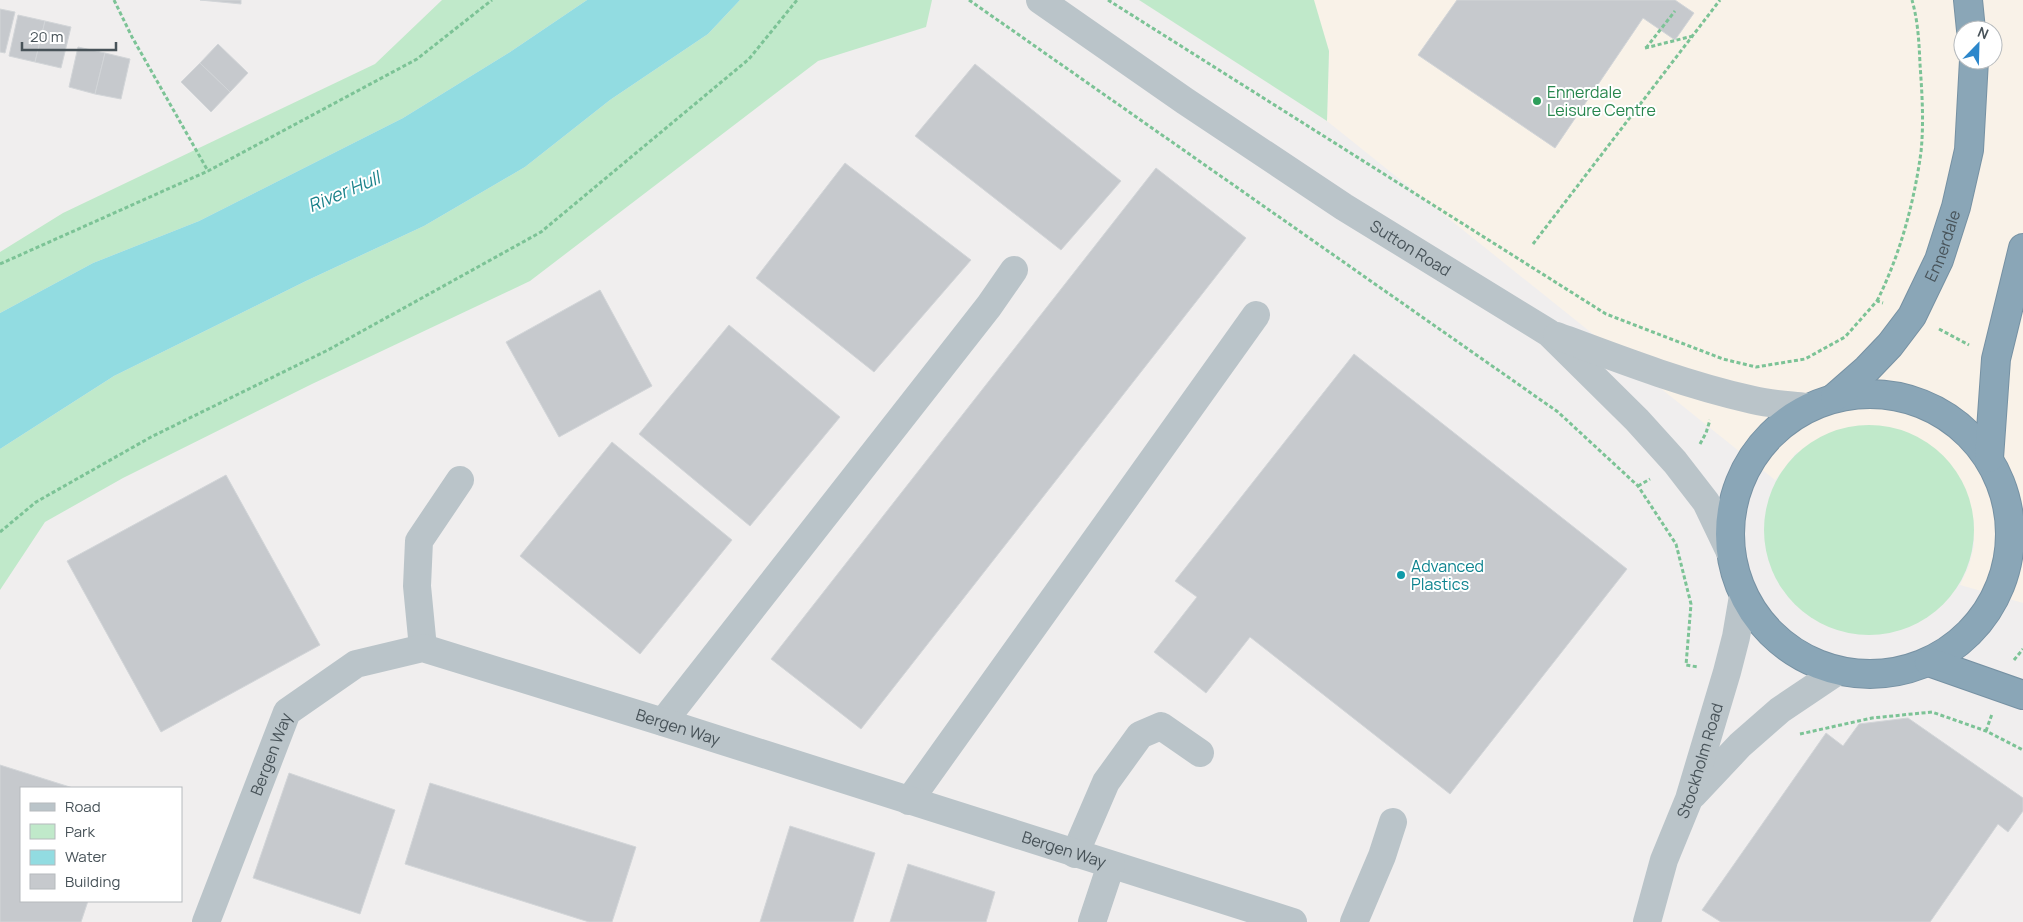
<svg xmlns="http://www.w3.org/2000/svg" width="2023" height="922" viewBox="0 0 2023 922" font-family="Manrope,sans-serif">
<rect width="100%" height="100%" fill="#f0eeee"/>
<!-- commercial -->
<path fill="#f9f2e8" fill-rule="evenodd" d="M1313,0H2023V603L1960,585L1969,566L1974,546V521L1797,452L1775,480L1327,121L1329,51ZM1963,30H1993V60H1963Z"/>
<!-- green -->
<g fill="#c0e9ca">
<path d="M442,0H587L510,52L403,118L199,221L93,263L0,313V252L63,213L375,64Z"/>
<path d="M740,0H932L926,27L818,61L530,281L312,384L123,478L45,522L0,590V449L114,376L306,281L424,226L525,167L610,100L708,34Z"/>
<path d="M1139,0H1314L1329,51L1327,121Z"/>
<circle cx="1869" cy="530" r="105"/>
</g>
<!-- water -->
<path fill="#92dce1" d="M587,0H740L708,34L610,100L525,167L424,226L306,281L114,376L0,449V313L93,263L199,221L403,118L510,52Z"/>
<!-- building -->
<g fill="#c6c9cd" stroke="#d2d5d8">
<path d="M200,0H241V4Z"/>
<path d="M1457,0H1675L1694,13L1675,40L1643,18L1555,148L1418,55Z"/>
<path d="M0,9L15,12L5,53L0,52Z"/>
<path d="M18,15L45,21L35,62L9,56Z"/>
<path d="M45,21L71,27L61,68L35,62Z"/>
<path d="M218,44L248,73L230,92L200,63Z"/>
<path d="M78,47L105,53L95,94L69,87Z"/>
<path d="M105,53L130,59L121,99L95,94Z"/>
<path d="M200,63L230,92L211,112L181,82Z"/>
<path d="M975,64L1121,181L1061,250L915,136Z"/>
<path d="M845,163L971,260L874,372L756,278Z"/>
<path d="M1156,168L1246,238L861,729L771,659Z"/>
<path d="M600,290L652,386L559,437L506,342Z"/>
<path d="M729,325L840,417L750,526L639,434Z"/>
<path d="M1354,354L1627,569L1450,794L1250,637L1206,693L1154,652L1197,597L1175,581Z"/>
<path d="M612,442L732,540L640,654L520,556Z"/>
<path d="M226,475L320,645L161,732L67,561Z"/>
<path d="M1908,718L2023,798V811L2008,832L1998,824L1930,922H1721L1702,910L1826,733L1843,746L1859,724Z"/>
<path d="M0,765L73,788H21V901H88L81,922H0Z"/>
<path d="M289,773L395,810L360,914L253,878Z"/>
<path d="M430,783L636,847L612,922H589L405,864Z"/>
<path d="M790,826L875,853L853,922H760Z"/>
<path d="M908,864L995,892L986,922H890Z"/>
</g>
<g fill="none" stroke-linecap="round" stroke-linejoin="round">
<defs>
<g id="highway">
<path d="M1968,0L1971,30"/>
<circle cx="1870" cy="534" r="140"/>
<path id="s4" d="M1835,397L1867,369L1890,345L1912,316L1939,260L1956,207L1969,150L1974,60"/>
<path d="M1989,458L1996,359L2023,248"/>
<path d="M1929,662L2023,695"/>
</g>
</defs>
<!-- highway casing -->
<use href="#highway" stroke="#7691a3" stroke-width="30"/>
<!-- path -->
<g stroke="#7cc396" stroke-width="3" stroke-dasharray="4 2.5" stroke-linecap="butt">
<path d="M114,0L132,37L208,171"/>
<path d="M969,0L1558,412L1638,486L1676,544L1691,604L1686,665L1698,667"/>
<path d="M1108,0L1606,314L1723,359L1756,367L1805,359L1845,337L1877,301L1883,303"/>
<path d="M1645,48L1693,36"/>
<path d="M1646,48L1675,11"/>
<path d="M1533,244L1720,0"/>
<path d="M0,264L208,171L417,59L492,0"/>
<path d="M1877,301C1900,255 1914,203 1921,152C1924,122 1922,93 1920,64C1919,42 1918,21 1912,0"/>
<path d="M1939,329L1969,345"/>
<path d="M1700,444L1706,433L1710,420"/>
<path d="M1638,486L1650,479"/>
<path d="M0,532L36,502L151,437L328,350L541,232L749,59L797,0"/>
<path d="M2014,660L2023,649"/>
<path d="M1986,731L1992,714"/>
<path d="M1800,734L1872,718L1932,712L1986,731L2023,750"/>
</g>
<!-- minor -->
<g stroke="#bac4c9" stroke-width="28">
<path id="s1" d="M1040,0L1185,101L1344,207L1549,333L1637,420L1675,462L1706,502L1729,550"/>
<path d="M1557,336C1621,360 1686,385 1753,400C1770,404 1789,405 1806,407"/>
<path d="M423,648L417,586L419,541L460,480"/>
<path d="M663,722L989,306L1014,270"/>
<path d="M1693,795L1740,745L1780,710L1838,671"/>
<path d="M909,801L1256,315"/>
<path d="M1075,854L1106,782L1140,735L1161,726L1200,753"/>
<path id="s2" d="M206,922L287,712L356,664L423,648L663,722L1293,922"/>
<path d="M1092,922L1111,865"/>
<path d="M1354,922L1382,856L1393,822"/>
<path id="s3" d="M1647,922L1664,860L1689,799L1727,672L1736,637L1743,596"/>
</g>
<!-- highway -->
<use href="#highway" stroke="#8aa6b7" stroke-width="28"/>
</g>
<!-- markers -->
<circle fill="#2e9e5b" stroke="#fff" stroke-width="2" cx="1537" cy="101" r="5"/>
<circle fill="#0f9aa8" stroke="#fff" stroke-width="2" cx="1401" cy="575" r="5"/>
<g text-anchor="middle" stroke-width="4" stroke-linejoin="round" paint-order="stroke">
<!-- leisure labels -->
<g font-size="16" fill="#27864d" stroke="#fff" text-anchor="start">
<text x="1547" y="98">Ennerdale<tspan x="1547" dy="18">Leisure Centre</tspan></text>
</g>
<!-- street labels -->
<g font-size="16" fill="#485359" stroke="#fff">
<text dy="6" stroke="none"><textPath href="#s4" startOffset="189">Ennerdale</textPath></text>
<text dy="6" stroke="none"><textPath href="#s1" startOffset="446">Sutton Road</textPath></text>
<text dy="6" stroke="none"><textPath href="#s2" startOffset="645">Bergen Way</textPath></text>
<text dy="6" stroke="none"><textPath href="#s2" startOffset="180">Bergen Way</textPath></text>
<text dy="6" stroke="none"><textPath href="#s3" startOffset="170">Stockholm Road</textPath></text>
<text dy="6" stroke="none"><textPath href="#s2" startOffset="1050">Bergen Way</textPath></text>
</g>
<!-- culture labels -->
<g font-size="16" fill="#0d838f" stroke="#fff" text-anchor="start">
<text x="1411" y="572">Advanced<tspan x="1411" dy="18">Plastics</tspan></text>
</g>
<!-- water labels -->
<g font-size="18" font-style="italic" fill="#1b828a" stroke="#fff">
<text transform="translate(344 192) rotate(-23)" y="6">River Hull</text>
</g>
</g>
<!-- legend -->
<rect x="20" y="787" width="162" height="115" fill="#ffffff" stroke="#b6babd"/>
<rect x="30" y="803" width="25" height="8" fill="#bac4c9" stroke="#b6babd"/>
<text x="65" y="812" font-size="15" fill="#485359">Road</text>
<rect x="30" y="824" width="25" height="15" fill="#c0e9ca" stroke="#b6babd"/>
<text x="65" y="837" font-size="15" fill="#485359">Park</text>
<rect x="30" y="850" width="25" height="15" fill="#92dce1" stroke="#b6babd"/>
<text x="65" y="862" font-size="15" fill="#485359">Water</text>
<rect x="30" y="874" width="25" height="15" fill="#c6c9cd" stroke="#b6babd"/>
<text x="65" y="887" font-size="15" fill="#485359">Building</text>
<!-- north arrow -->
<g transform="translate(1978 45) rotate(23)"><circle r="24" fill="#ffffff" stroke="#b6babd"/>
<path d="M0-4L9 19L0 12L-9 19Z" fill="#2d87cb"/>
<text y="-8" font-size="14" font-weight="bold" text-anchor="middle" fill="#485359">N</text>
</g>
<!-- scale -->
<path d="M22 42v8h94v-8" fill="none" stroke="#485359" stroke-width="2.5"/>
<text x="30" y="42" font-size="15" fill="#485359" stroke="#ffffff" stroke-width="4" paint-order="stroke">20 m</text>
</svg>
